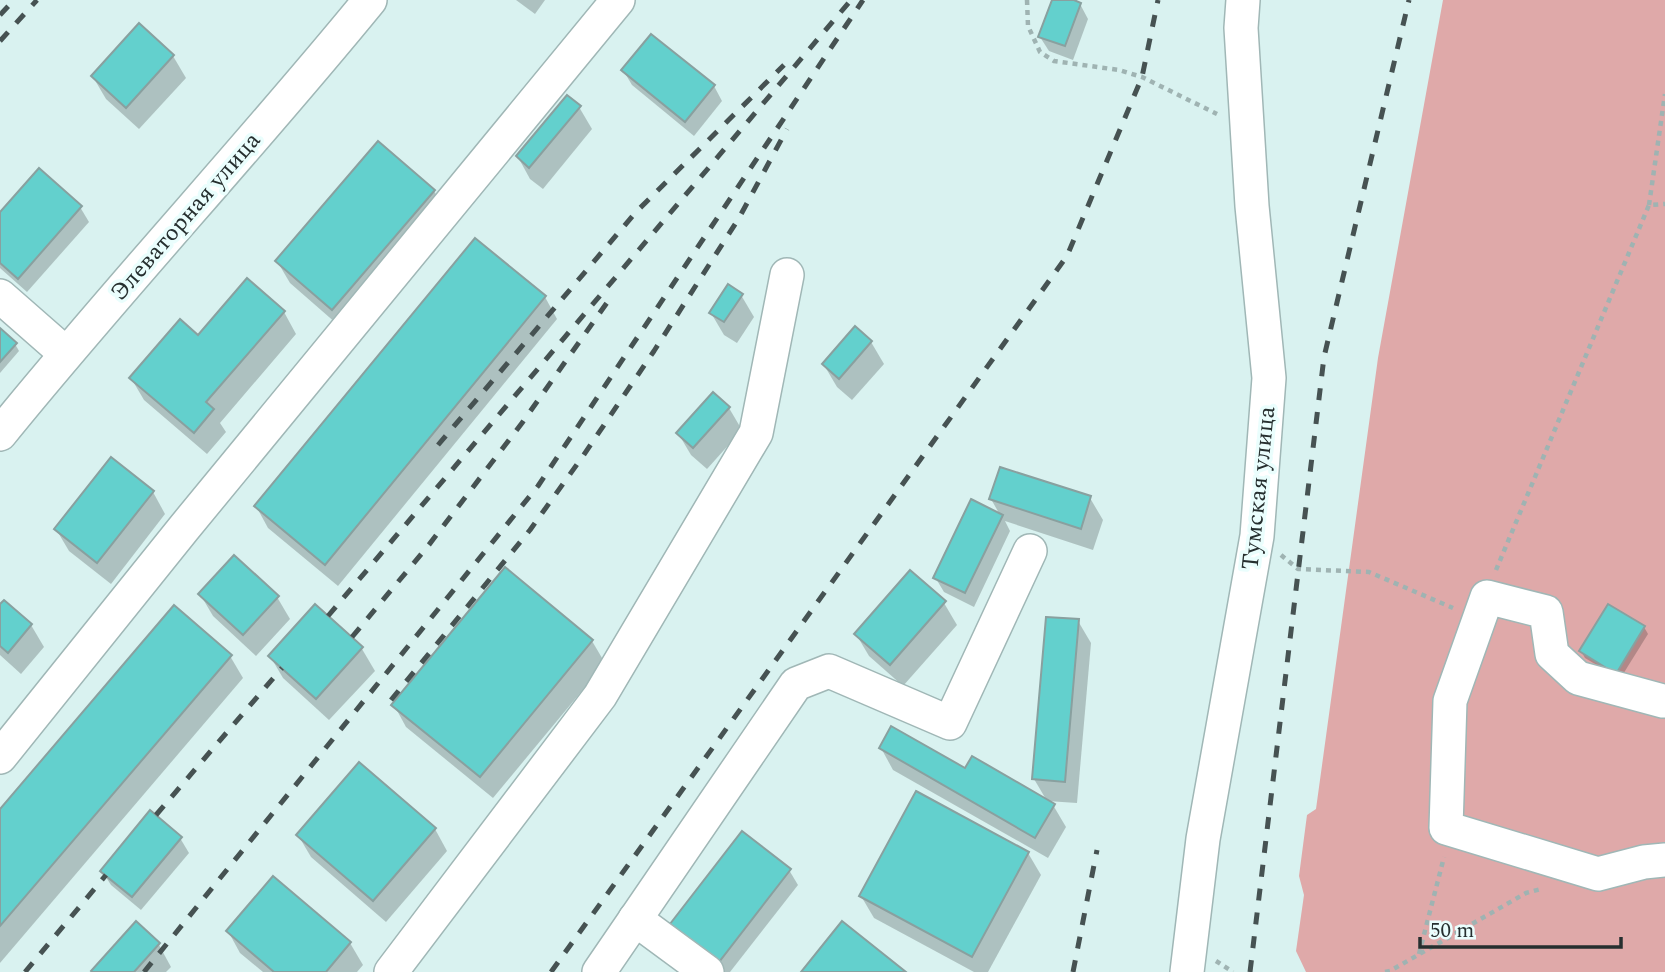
<svg xmlns="http://www.w3.org/2000/svg" width="1665" height="972" viewBox="0 0 1665 972" font-family="Spectral,serif">
<rect width="100%" height="100%" fill="#d9f2f0"/>
<!-- green -->
<path fill="#dfa9a9" d="M1443,0H1665V972H1306L1296,951L1304,895L1299,876L1307,815L1316,809L1378,358Z"/>
<!-- shadow -->
<g fill="#0003">
<path d="M516,0H545L535,14Z"/>
<path d="M1054,0H1069L1080,4L1088,19L1073,60L1049,51L1040,37Z"/>
<path d="M139,26L173,56L186,78L139,129L106,99L93,77Z"/>
<path d="M623,70L714,86L722,101L694,136L632,85Z"/>
<path d="M579,107L592,129L543,189L530,179L518,157Z"/>
<path d="M434,191L447,213L345,331L290,283L277,261Z"/>
<path d="M80,207L89,222L27,292L0,268V215Z"/>
<path d="M741,295L754,317L737,343L724,335L711,313Z"/>
<path d="M545,297L557,319L338,586L268,528L256,506Z"/>
<path d="M284,312L296,334L220,423L226,432L207,454L144,400L131,378L198,337Z"/>
<path d="M0,331L15,344L19,351L0,373Z"/>
<path d="M871,342L884,364L852,400L837,387L824,365Z"/>
<path d="M729,408L742,430L707,469L691,455L678,433Z"/>
<path d="M153,492L165,514L111,584L69,551L56,529Z"/>
<path d="M1090,498L1103,520L1093,550L1005,521L1010,531L974,607L944,592L935,577L1000,515L991,499Z"/>
<path d="M200,594L277,597L290,619L256,656L213,616Z"/>
<path d="M4,602L31,625L44,647L21,674L0,655V607Z"/>
<path d="M944,603L957,625L903,686L869,656L856,634Z"/>
<path d="M315,606L362,649L375,671L329,720L283,678L270,656Z"/>
<path d="M1078,621L1091,643L1077,803L1047,801L1034,779Z"/>
<path d="M1644,627L1648,634L1620,679L1585,658L1581,651Z"/>
<path d="M592,641L605,663L493,798L406,727L394,705Z"/>
<path d="M230,656L243,678L0,963V812Z"/>
<path d="M881,748L966,771L1053,805L1066,827L1048,858L893,770Z"/>
<path d="M435,829L447,851L386,922L311,857L298,835Z"/>
<path d="M180,838L189,853L141,910L111,885L102,871Z"/>
<path d="M1028,853L1041,875L988,972H974L874,918L861,896Z"/>
<path d="M789,870L798,885L730,972H724L681,939Z"/>
<path d="M228,931L350,943L363,965L357,972H263L240,953Z"/>
<path d="M159,945L171,967L166,972H94Z"/>
</g>
<!-- building -->
<g fill="#63d0cd" stroke="#89a09f" stroke-width="2">
<path d="M1052,0H1074L1081,3L1065,46L1038,37Z"/>
<path d="M139,23L174,55L126,108L91,76Z"/>
<path d="M651,34L715,85L685,122L621,70Z"/>
<path d="M567,95L581,106L529,168L516,156Z"/>
<path d="M378,141L435,190L332,310L275,261Z"/>
<path d="M39,168L82,206L18,279L0,263V212Z"/>
<path d="M475,238L546,296L325,565L254,506Z"/>
<path d="M247,278L285,311L206,402L214,409L194,433L129,378L180,319L198,335Z"/>
<path d="M728,284L743,294L724,322L709,313Z"/>
<path d="M855,326L872,341L839,379L822,364Z"/>
<path d="M0,328L17,343L0,362Z"/>
<path d="M713,392L730,407L693,448L676,433Z"/>
<path d="M111,457L154,491L97,563L54,529Z"/>
<path d="M1000,467L1091,496L1081,529L989,499Z"/>
<path d="M971,499L1003,515L965,593L933,578Z"/>
<path d="M234,555L279,596L243,635L198,594Z"/>
<path d="M505,567L593,640L480,777L391,705Z"/>
<path d="M910,570L946,601L890,665L854,634Z"/>
<path d="M4,600L32,624L8,653L0,646V604Z"/>
<path d="M315,604L363,647L316,699L268,656Z"/>
<path d="M1608,604L1645,626L1616,674L1579,651Z"/>
<path d="M174,605L232,655L0,926V809Z"/>
<path d="M1046,617L1079,619L1065,782L1032,779Z"/>
<path d="M891,726L965,768L972,756L1055,804L1035,838L879,748Z"/>
<path d="M359,762L436,828L373,901L296,835Z"/>
<path d="M916,791L1029,852L972,957L859,896Z"/>
<path d="M150,810L182,837L132,897L100,871Z"/>
<path d="M742,831L791,869L719,962L670,924Z"/>
<path d="M273,876L351,942L326,972H274L226,931Z"/>
<path d="M136,921L160,943L134,972H92L91,971Z"/>
<path d="M842,921L906,972H801Z"/>
</g>
<g fill="none" stroke-linecap="round" stroke-linejoin="round">
<defs>
<g id="minor">
<path d="M0,296L65,353"/>
<path d="M0,434C120,286 250,147 370,0"/>
<path d="M1663,701L1578,678L1552,654L1546,612L1487,597L1450,701L1446,828L1598,874L1644,862L1665,860"/>
<path d="M0,757L184,528L618,0"/>
<path d="M635,919L707,972"/>
<path d="M391,972L600,696L756,433L787,275"/>
<path d="M599,972L796,684L829,671L950,723L1030,551"/>
<path d="M1187,972L1203,839L1257,536L1269,378L1252,206L1241,28L1243,0"/>
</g>
</defs>
<!-- minor casing -->
<use href="#minor" stroke="#a0b7b6" stroke-width="36"/>
<!-- path -->
<g stroke="#9fb3b2" stroke-width="4.5" stroke-dasharray="5 5" stroke-linecap="butt">
<path d="M1027,0L1028,26L1040,52L1054,61L1119,70L1142,77L1217,114"/>
<path d="M1649,205L1665,94"/>
<path d="M1281,555L1298,569L1369,572L1453,608"/>
<path d="M1496,570L1649,205L1665,204"/>
<path d="M1419,954L1444,857"/>
<path d="M1216,961L1233,972"/>
<path d="M1385,972L1390,971L1526,893L1541,889"/>
</g>
<!-- minor -->
<use href="#minor" stroke="#fff" stroke-width="33"/>
<!-- rail -->
<g stroke="#465252" stroke-width="5" stroke-dasharray="12 12" stroke-linecap="butt">
<path d="M0,15L14,0"/>
<path d="M0,41L37,0"/>
<path d="M438,445L636,212L784,65"/>
<path d="M328,616L851,0"/>
<path d="M352,637L428,546L522,423L611,297"/>
<path d="M391,700L530,530L583,456L654,351L739,218L787,129"/>
<path d="M156,815L282,668"/>
<path d="M25,972L106,875"/>
<path d="M144,972L538,486L863,0"/>
<path d="M551,972L1067,256L1142,77L1158,0"/>
<path d="M1073,972L1097,850"/>
<path d="M1250,972L1324,357L1409,0"/>
</g>
</g>
<g text-anchor="middle" stroke-width="7" stroke-linejoin="round" paint-order="stroke">
<!-- street labels -->
<g font-size="24" fill="#262f2f" stroke="#eafefd">
<text transform="translate(185 216) rotate(-49)" y="8">Элеваторная улица</text>
<text transform="translate(1258 488) rotate(-84)" y="8">Тумская улица</text>
</g>
</g>
<!-- scale -->
<path d="M1420 937v10h201v-10" fill="none" stroke="#262f2f" stroke-width="3.5"/>
<text x="1430" y="937" font-size="21" fill="#262f2f" stroke="#eafefd" stroke-width="5" paint-order="stroke">50 m</text>
</svg>
